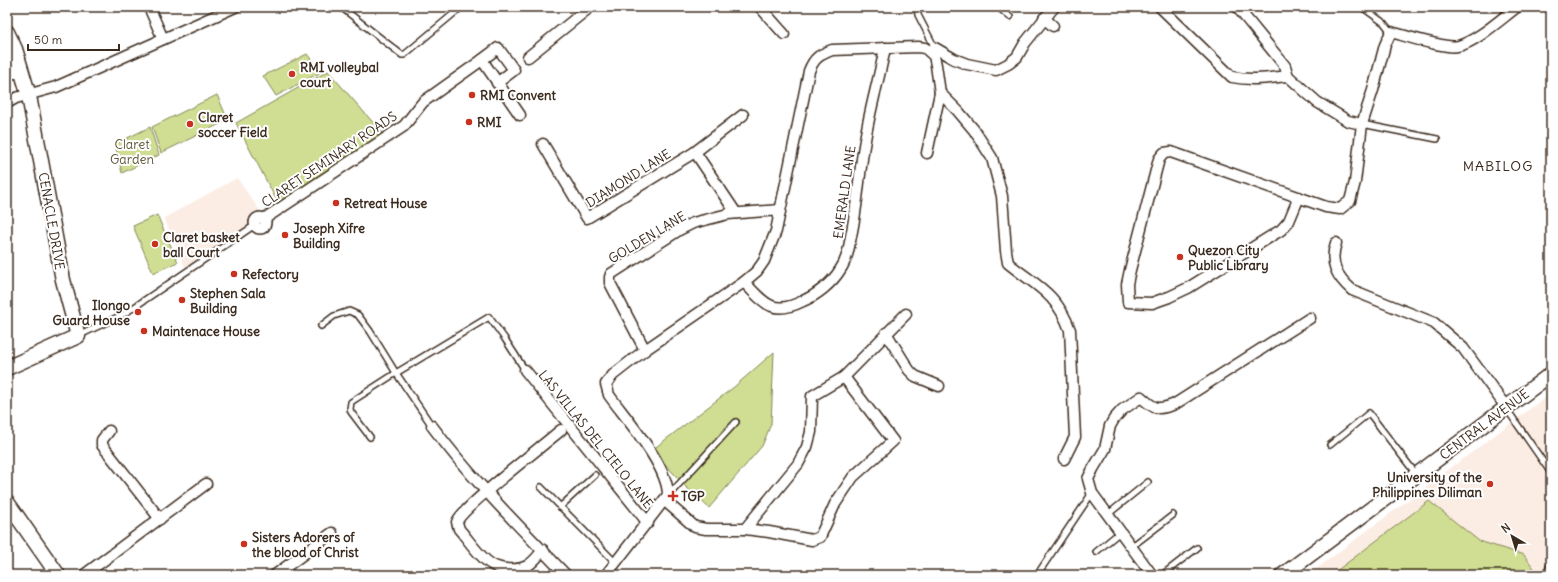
<svg xmlns="http://www.w3.org/2000/svg" width="1558" height="582" viewBox="0 0 1558 582" font-family="Delius,sans-serif">
<rect width="100%" height="100%" fill="#fff"/>
<filter id="ink" filterUnits="userSpaceOnUse"><feTurbulence type="fractalNoise" baseFrequency=".025" numOctaves="2"/><feDisplacementMap in="SourceGraphic" scale="8" xChannelSelector="R" yChannelSelector="G"/><feConvolveMatrix kernelMatrix="1 2 1 2 8 2 1 2 1" color-interpolation-filters="sRGB"/></filter>
<g filter="url(#ink)">
<!-- built -->
<g fill="#fcede4">
<path d="M237,178L263,215L185,267L164,218Z"/>
<path d="M1551,393V575H1308Z"/>
</g>
<!-- green -->
<g fill="#cfde92" stroke="#858458">
<path d="M307,54L321,72L276,96L263,76Z"/>
<path d="M328,71L384,135L279,205L236,123Z"/>
<path d="M217,95L228,120L161,153L152,127Z"/>
<path d="M150,127L159,155L122,173L115,144Z"/>
<path d="M157,215L178,262L153,273L133,226Z"/>
<path d="M774,352L771,424L762,446L709,508L686,487L652,450L734,387Z"/>
<path d="M1429,501L1479,541L1524,555L1539,575H1331Z"/>
</g>
<g fill="none" stroke-linecap="round" stroke-linejoin="round">
<defs>
<g id="lane">
<path d="M341,7L402,55H404L458,10"/>
<path d="M917,7L918,15L935,48"/>
<path d="M998,7L1010,17"/>
<path d="M1362,7L1384,23L1391,32"/>
<path d="M1362,124L1437,139"/>
<path d="M321,326L334,316L349,311L358,315L370,331L396,373L432,426"/>
<path d="M78,336L124,314L255,225"/>
<path d="M1506,408L1551,473"/>
<path d="M370,437L351,412L350,409L351,402L396,373L489,317L505,339L525,370"/>
<path d="M1330,445L1369,413L1416,474"/>
<path d="M541,487L616,563"/>
<path d="M669,495L736,422"/>
<path d="M560,507L595,475"/>
<path d="M1107,515L1148,482"/>
<path d="M1131,547L1173,515"/>
<path d="M1096,552L1120,532"/>
<path d="M1037,575L1092,493"/>
<path d="M1162,575L1197,548"/>
<path d="M1548,575L1547,572L1551,563"/>
</g>
<g id="street">
<path d="M149,7L163,39"/>
<path d="M760,7L784,34"/>
<path d="M1160,7L1232,77C1251,81 1269,78 1288,76"/>
<path d="M1237,7L1285,66L1288,76L1317,102L1348,121L1362,124"/>
<path d="M1550,7L1551,8"/>
<path d="M1044,18L1053,26"/>
<path d="M929,51L935,48L954,59L967,64L996,70L1008,64L1017,57L1025,43L1054,7"/>
<path d="M528,57L590,7"/>
<path d="M482,60L498,48L514,70L497,83"/>
<path d="M7,74L22,72"/>
<path d="M940,93L958,111L974,130L992,158L1002,196L1006,251L1008,263C1036,286 1057,293 1070,330L1075,437L1064,459"/>
<path d="M7,103L16,98L56,87L235,7"/>
<path d="M543,144L587,218L695,152L736,213"/>
<path d="M695,152L743,115"/>
<path d="M1299,197L1289,221L1281,230L1188,288L1169,297L1152,303L1128,302L1127,284L1130,270L1159,159L1164,153L1171,152L1326,207L1340,209L1350,201L1355,182L1362,124L1373,90L1385,45L1391,32C1406,36 1445,49 1458,46C1476,42 1502,18 1517,7"/>
<circle cx="260" cy="223" r="5.5"/>
<path d="M264,219L404,126L423,102L482,60L520,115"/>
<path d="M1336,243C1329,263 1337,277 1352,290L1434,323L1463,348L1506,407"/>
<path d="M744,282C765,304 773,316 803,301C817,295 832,283 840,270C847,260 849,248 851,236C858,204 859,172 865,140C870,109 879,79 885,48"/>
<path d="M886,333L909,370L915,376L939,386"/>
<path d="M645,350L610,283V277L611,274L679,230L693,223L728,214L780,210"/>
<path d="M525,370L648,523"/>
<path d="M432,426C472,480 520,527 566,575"/>
<path d="M109,431L102,440V445L160,519"/>
<path d="M665,501L695,527L706,529H745L798,464L807,447L811,432L812,396L844,377L906,314"/>
<path d="M745,529L769,532L812,540L820,537L835,504L853,477L893,441L844,377"/>
<path d="M543,550C538,556 534,562 527,566C518,571 499,570 491,564C479,557 468,539 459,529L457,522C461,508 545,444 561,430"/>
<path d="M84,575L206,484"/>
<path d="M275,575L332,533"/>
<path d="M606,575L668,495C668,466 627,420 609,395L606,384L613,375L645,350L744,282L757,271L764,261L776,231L809,71C814,58 819,55 832,50L918,47L925,48L934,56L936,65L940,93L927,153"/>
<path d="M1152,575L1092,493L1088,479L1093,469L1105,449L1110,426L1114,419L1122,410L1141,397C1154,409 1158,411 1175,404L1310,318"/>
</g>
<g id="secondary">
<path d="M7,32L15,49L29,96L63,280L78,336L7,368"/>
<path d="M7,502L58,575"/>
<path d="M1283,575L1551,374"/>
</g>
</defs>
<!-- lane casing -->
<use href="#lane" stroke="#3b2a1e" stroke-width="8"/>
<!-- street casing -->
<use href="#street" stroke="#3b2a1e" stroke-width="13"/>
<!-- secondary casing -->
<use href="#secondary" stroke="#3b2a1e" stroke-width="17"/>
<!-- lane -->
<use href="#lane" stroke="#fff" stroke-width="5"/>
<!-- street -->
<use href="#street" stroke="#fff" stroke-width="10"/>
<!-- secondary -->
<use href="#secondary" stroke="#fff" stroke-width="14"/>
</g>
</g>
<!-- markers -->
<g fill="#c8321e" stroke="#fff" stroke-width="1.5">
<circle cx="292" cy="74" r="4"/>
<circle cx="472" cy="95" r="4"/>
<circle cx="469" cy="122" r="4"/>
<circle cx="190" cy="124" r="4"/>
<circle cx="336" cy="203" r="4"/>
<circle cx="285" cy="235" r="4"/>
<circle cx="155" cy="244" r="4"/>
<circle cx="1180" cy="257" r="4"/>
<circle cx="234" cy="274" r="4"/>
<circle cx="182" cy="300" r="4"/>
<circle cx="138" cy="312" r="4"/>
<circle cx="144" cy="331" r="4"/>
<circle cx="1490" cy="484" r="4"/>
<path d="M671 490h4v4h4v4h-4v4h-4v-4h-4v-4h4z"/>
<circle cx="244" cy="544" r="4"/>
</g>
<g text-anchor="middle" stroke-width="4" stroke-linejoin="round" paint-order="stroke">
<!-- poi labels -->
<g font-size="13" font-weight="bold" fill="#3b2a1e" stroke="#fff" text-anchor="start">
<text x="300" y="72">RMI volleybal<tspan x="300" dy="15">court</tspan></text>
<text x="480" y="100">RMI Convent</text>
<text x="198" y="122">Claret<tspan x="198" dy="15">soccer Field</tspan></text>
<text x="477" y="127">RMI</text>
<text x="344" y="208">Retreat House</text>
<text x="293" y="233">Joseph Xifre<tspan x="293" dy="15">Building</tspan></text>
<text x="163" y="242">Claret basket<tspan x="163" dy="15">ball Court</tspan></text>
<text x="1188" y="255">Quezon City<tspan x="1188" dy="15">Public Library</tspan></text>
<text x="242" y="279">Refectory</text>
<text x="190" y="298">Stephen Sala<tspan x="190" dy="15">Building</tspan></text>
<text x="130" y="310" text-anchor="end">Ilongo<tspan x="130" dy="15">Guard House</tspan></text>
<text x="152" y="336">Maintenace House</text>
<text x="1482" y="482" text-anchor="end">University of the<tspan x="1482" dy="15">Philippines Diliman</tspan></text>
<text x="681" y="501">TGP</text>
<text x="252" y="542">Sisters Adorers of<tspan x="252" dy="15">the blood of Christ</tspan></text>
</g>
<!-- park labels -->
<g font-size="13" fill="#60573b" stroke="#fff">
<text x="132" y="149">Claret<tspan x="132" dy="15">Garden</tspan></text>
</g>
<!-- street labels -->
<g font-size="13" fill="#3b2a1e" stroke="#fff">
<text transform="translate(329 159) rotate(-34)" y="5">CLARET SEMINARY ROADS</text>
<text transform="translate(628 178) rotate(-32)" y="5">DIAMOND LANE</text>
<text transform="translate(844 192) rotate(-82)" y="5">EMERALD LANE</text>
<text transform="translate(52 221) rotate(80)" y="5">CENACLE DRIVE</text>
<text transform="translate(647 237) rotate(-31)" y="5">GOLDEN LANE</text>
<text transform="translate(1484 424) rotate(-37)" y="5">CENTRAL AVENUE</text>
<text transform="translate(596 439) rotate(51)" y="5">LAS VILLAS DEL CIELO LANE</text>
</g>
<!-- neighbourhood labels -->
<g font-size="14" letter-spacing="1" fill="#3b2a1e" stroke="#fff">
<text x="1498" y="171">MABILOG</text>
</g>
</g>
<!-- margin -->
<rect width="1558" height="582" fill="none" stroke="#fff" stroke-width="24"/>
<rect x="12" y="12" width="1534" height="558" fill="none" stroke="#3b2a1e" stroke-width="1.5" filter="url(#ink)"/>
<!-- north arrow -->
<g transform="translate(1512 536) rotate(322)" stroke="#ffffff" stroke-width="3" paint-order="stroke">
<path d="M0-3L7 15L0 10L-7 15Z" fill="#3b2a1e"/>
<text y="-6" font-size="11" font-weight="bold" text-anchor="middle" fill="#3b2a1e">N</text>
</g>
<!-- scale -->
<path d="M28 44v6h91v-6" fill="none" stroke="#3b2a1e" stroke-width="2"/>
<text x="34" y="44" font-size="12" fill="#3b2a1e" stroke="#ffffff" stroke-width="3" paint-order="stroke">50 m</text>
</svg>
